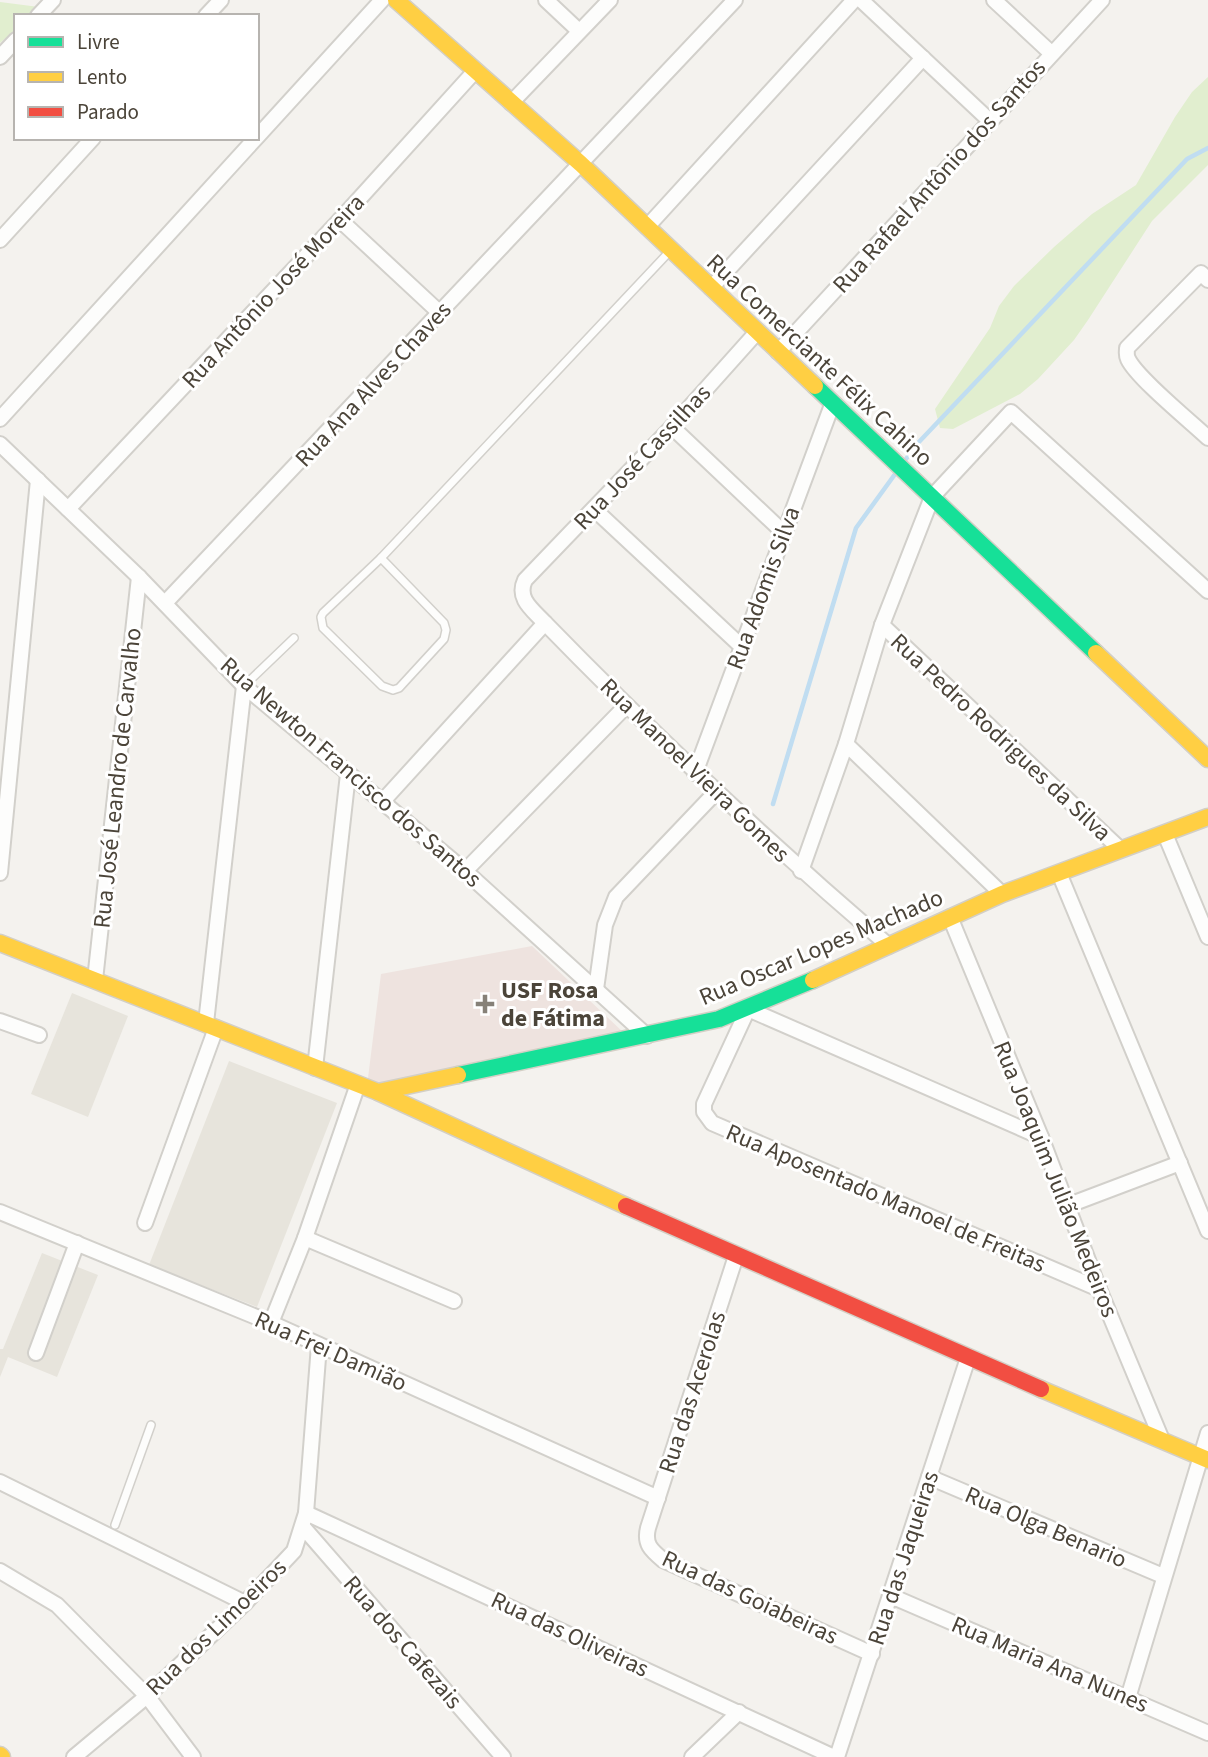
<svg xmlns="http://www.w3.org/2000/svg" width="1208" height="1757" viewBox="0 0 1208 1757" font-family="'Source Sans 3',sans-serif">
<rect width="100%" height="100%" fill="#f4f2ee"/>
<!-- residential -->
<g fill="#e7e4dc">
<path d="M72,993L128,1016L88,1117L31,1094Z"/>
<path d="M229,1061L337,1103L257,1307L149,1265Z"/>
<path d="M42,1253L98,1275L57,1377L8,1357L0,1377V1349H3Z"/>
</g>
<!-- medical -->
<path fill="#eee3df" d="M532,946L624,1033L367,1086L381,974Z"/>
<!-- green -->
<g fill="#e1eecf">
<path d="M0,2L39,7L30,16H16V29L0,43Z"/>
<path d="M1208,77V165L1152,221L1088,320L1074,340L1038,379L1020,394L953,429L940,428L935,409L990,328L999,306L1014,286L1054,247L1092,214L1136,185L1175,117L1192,92Z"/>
</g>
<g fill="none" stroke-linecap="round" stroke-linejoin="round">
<!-- stream -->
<g stroke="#c0ddf1" stroke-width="4.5">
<path d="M903,463L918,443L1187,159L1208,148"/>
<path d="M773,804L856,528L898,470"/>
</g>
<defs>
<g id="lane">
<path d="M381,558L670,251"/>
<path d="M381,558L444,623L446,630L444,639L399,688L393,690L382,686L323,628L321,617L323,613Z"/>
<path d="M244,686L294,638"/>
<path d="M115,1525L151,1425"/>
</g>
<g id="street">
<path d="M546,0L579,31"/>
<path d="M861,0L990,121"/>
<path d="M994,0L1051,53"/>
<path d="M38,16L53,0"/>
<path d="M206,16L221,0"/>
<path d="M0,57L16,40"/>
<path d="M511,103L610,0"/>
<path d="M257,137L382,0"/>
<path d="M340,220L440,313"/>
<path d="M647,227L854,0"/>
<path d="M0,240L93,138"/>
<path d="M1208,280L1201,273L1127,348C1127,353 1126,355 1128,359C1137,378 1190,421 1208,438"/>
<path d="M711,288L923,58"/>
<path d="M757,332L672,427L525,580C516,599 533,610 545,623C655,736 769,843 889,946"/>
<path d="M778,352L1102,0"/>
<path d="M0,419L256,138"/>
<path d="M672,427L783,532"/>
<path d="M0,444L139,577L244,686L465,871L647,1036"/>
<path d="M68,509L340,220L475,71"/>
<path d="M595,510L741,646"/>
<path d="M165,603L735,0"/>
<path d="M882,625L1120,849"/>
<path d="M846,744L1002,894"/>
<path d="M695,773L832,405"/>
<path d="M382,802L545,623"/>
<path d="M1165,834L1208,937"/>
<path d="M465,871L626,706"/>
<path d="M801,871L846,744L882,625L932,497L1011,412L1208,591"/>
<path d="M0,873L38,480"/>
<path d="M1059,873L1208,1231"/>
<path d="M950,917L1041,1137L1099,1289L1162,1440"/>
<path d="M95,980L139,577"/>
<path d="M596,989L605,925L616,897L716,792"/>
<path d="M0,1021L39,1035"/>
<path d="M206,1023L244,686"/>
<path d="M315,1068L348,774"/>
<path d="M1041,1137L748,1009L704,1104V1112L712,1123L1099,1289"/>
<path d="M1069,1205L1180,1163"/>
<path d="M0,1212L271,1323L658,1498"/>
<path d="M145,1223L216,1028"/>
<path d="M305,1238L454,1301"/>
<path d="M736,1256L648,1528C644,1544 651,1550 663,1560L872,1654"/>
<path d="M271,1323L305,1238L358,1084"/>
<path d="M36,1353L77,1243"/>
<path d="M929,1477L1163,1576"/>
<path d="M0,1482L245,1603"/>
<path d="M306,1513L834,1757"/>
<path d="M303,1527L503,1757"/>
<path d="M0,1571L57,1605L147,1696L193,1757"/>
<path d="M891,1596L1208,1733"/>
<path d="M1128,1698L1208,1433"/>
<path d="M74,1757L147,1696L245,1603L294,1551L306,1513L319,1345"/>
<path d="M692,1757L739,1712"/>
<path d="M837,1757L968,1358"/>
</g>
<g id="fast">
<path d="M815,386L1096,653"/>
<path d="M458,1075L719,1019L813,980"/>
</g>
<g id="slow">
<path d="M396,0L581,164L815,386"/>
<path d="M1096,653L1208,759"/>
<path d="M0,943L378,1092L458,1075"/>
<path d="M813,980L1002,894L1208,817"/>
<path d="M378,1092L626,1206"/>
<path d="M1041,1389L1208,1460"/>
<path d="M0,1755L2,1757"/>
</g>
<path id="jam" d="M626,1206L1041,1389"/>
</defs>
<!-- lane casing -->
<use href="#lane" stroke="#d2d0cb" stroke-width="10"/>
<!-- street casing -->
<use href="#street" stroke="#d2d0cb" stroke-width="18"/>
<!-- fast casing -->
<use href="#fast" stroke="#d3cfc5" stroke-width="19"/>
<!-- slow casing -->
<use href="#slow" stroke="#d3cfc5" stroke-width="19"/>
<!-- jam casing -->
<use href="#jam" stroke="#d3cfc5" stroke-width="19"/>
<!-- lane -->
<use href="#lane" stroke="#fdfdfc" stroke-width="7"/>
<!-- street -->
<use href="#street" stroke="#fdfdfc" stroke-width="14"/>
<!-- fast -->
<use href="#fast" stroke="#16e098" stroke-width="16"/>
<!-- slow -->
<use href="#slow" stroke="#ffcf43" stroke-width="16"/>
<!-- jam -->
<use href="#jam" stroke="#f24e42" stroke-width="16"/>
</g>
<!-- markers -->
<path fill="#868178" stroke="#fff" stroke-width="2.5" d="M481.5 993.5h7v7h7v7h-7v7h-7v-7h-7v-7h7z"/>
<g text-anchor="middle" stroke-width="6" stroke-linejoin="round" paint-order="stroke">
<!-- street labels -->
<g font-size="24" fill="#4b4439" stroke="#fff">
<text transform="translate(939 176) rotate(-48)" y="8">Rua Rafael Antônio dos Santos</text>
<text transform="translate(273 291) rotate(-47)" y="8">Rua Antônio José Moreira</text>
<text transform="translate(820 360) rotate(43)" y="8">Rua Comerciante Félix Cahino</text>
<text transform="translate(373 384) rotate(-47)" y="8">Rua Ana Alves Chaves</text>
<text transform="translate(642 457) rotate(-47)" y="8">Rua José Cassilhas</text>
<text transform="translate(763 588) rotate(-70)" y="8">Rua Adomis Silva</text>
<text transform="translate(1001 737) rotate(43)" y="8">Rua Pedro Rodrigues da Silva</text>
<text transform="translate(695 770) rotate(44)" y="8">Rua Manoel Vieira Gomes</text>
<text transform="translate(351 772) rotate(41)" y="8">Rua Newton Francisco dos Santos</text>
<text transform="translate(117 778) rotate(-84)" y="8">Rua José Leandro de Carvalho</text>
<text transform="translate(821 947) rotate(-23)" y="8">Rua Oscar Lopes Machado</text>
<text transform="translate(1056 1179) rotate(68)" y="8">Rua Joaquim Julião Medeiros</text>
<text transform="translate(886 1198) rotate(23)" y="8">Rua Aposentado Manoel de Freitas</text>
<text transform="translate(331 1351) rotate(24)" y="8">Rua Frei Damião</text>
<text transform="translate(692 1392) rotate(-72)" y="8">Rua das Acerolas</text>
<text transform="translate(1046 1527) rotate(23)" y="8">Rua Olga Benario</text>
<text transform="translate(903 1558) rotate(-72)" y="8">Rua das Jaqueiras</text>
<text transform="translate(750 1597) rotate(25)" y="8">Rua das Goiabeiras</text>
<text transform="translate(216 1627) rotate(-44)" y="8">Rua dos Limoeiros</text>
<text transform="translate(570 1634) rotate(25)" y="8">Rua das Oliveiras</text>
<text transform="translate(403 1642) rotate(49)" y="8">Rua dos Cafezais</text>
<text transform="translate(1050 1664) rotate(23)" y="8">Rua Maria Ana Nunes</text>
</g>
<!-- poi labels -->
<g font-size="24" font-weight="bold" fill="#4b4439" stroke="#fff" text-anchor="start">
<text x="501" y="998">USF Rosa<tspan x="501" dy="28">de Fátima</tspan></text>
</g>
</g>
<!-- legend -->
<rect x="14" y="14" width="245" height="126" fill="#ffffff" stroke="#b7b4b0" stroke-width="2"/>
<rect x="28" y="37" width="35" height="10" fill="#16e098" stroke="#b7b4b0" stroke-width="2"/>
<text x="77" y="49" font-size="21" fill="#4b4439">Livre</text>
<rect x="28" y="72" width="35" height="10" fill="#ffcf43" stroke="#b7b4b0" stroke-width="2"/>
<text x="77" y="84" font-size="21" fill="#4b4439">Lento</text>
<rect x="28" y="107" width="35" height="10" fill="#f24e42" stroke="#b7b4b0" stroke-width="2"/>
<text x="77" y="119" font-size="21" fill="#4b4439">Parado</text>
</svg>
